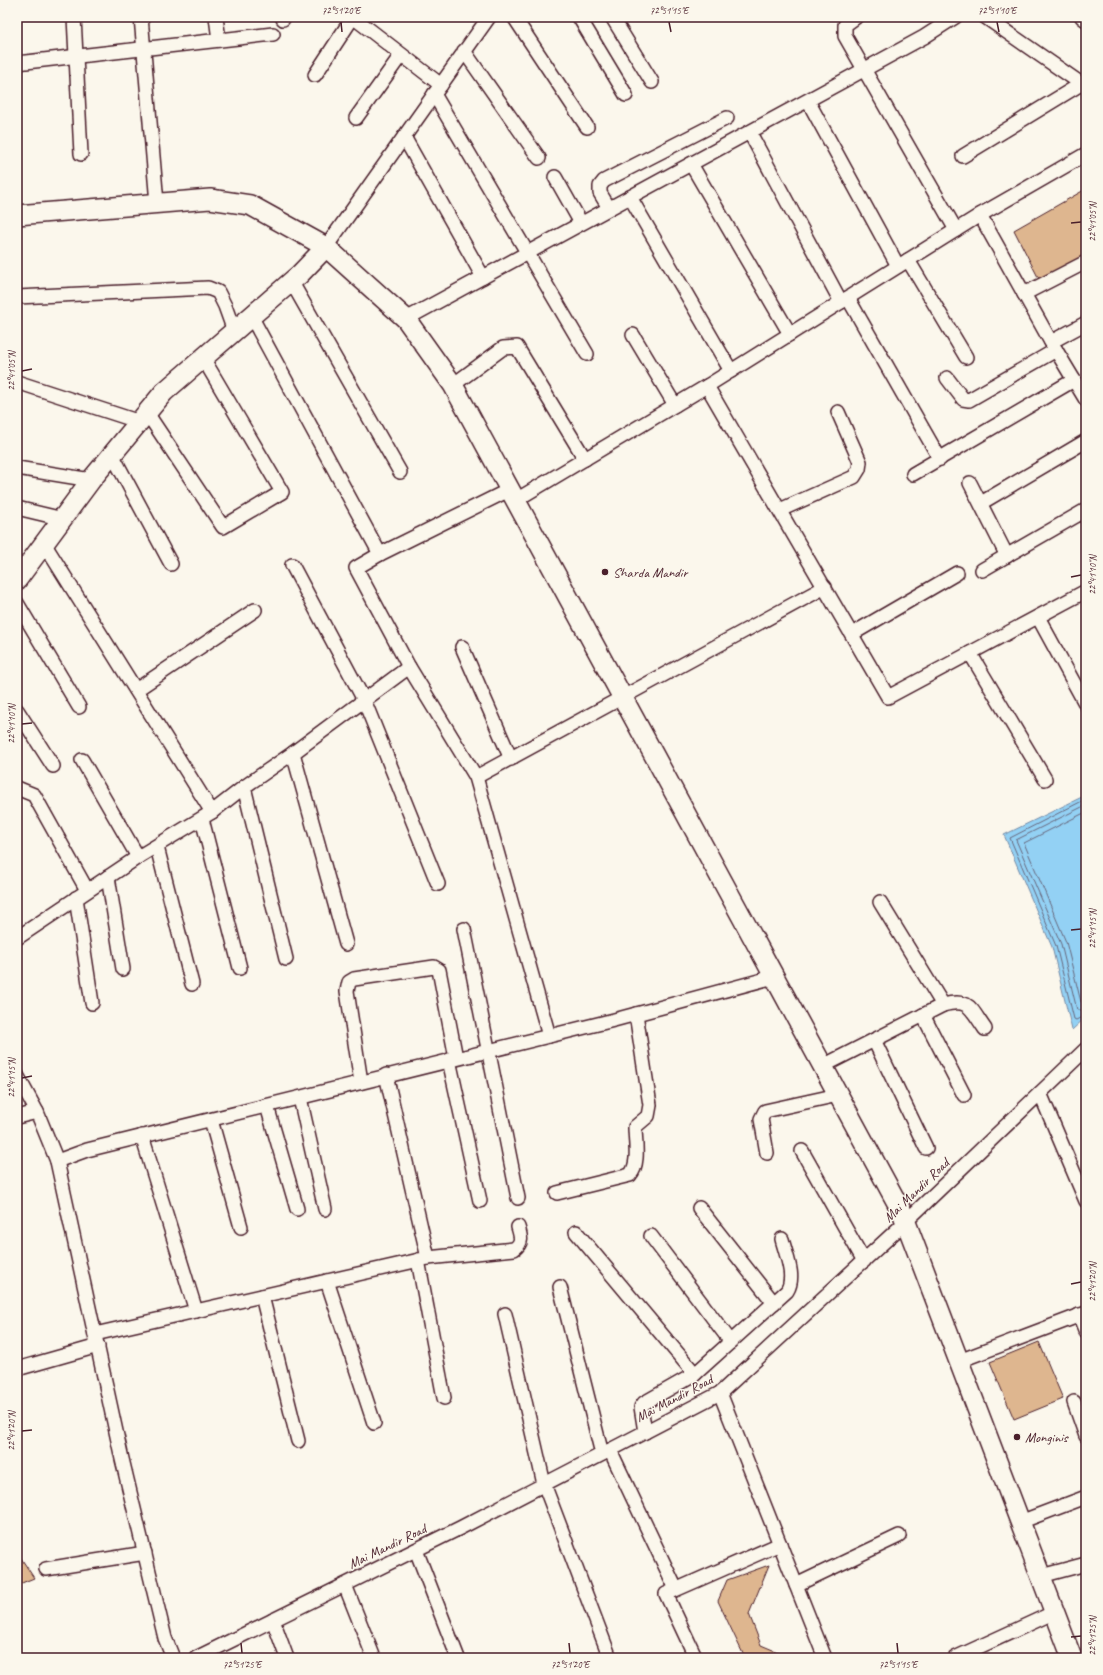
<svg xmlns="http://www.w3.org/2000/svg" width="1103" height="1675" viewBox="0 0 1103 1675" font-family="Caveat,sans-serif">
<rect width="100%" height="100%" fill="#fbf7ec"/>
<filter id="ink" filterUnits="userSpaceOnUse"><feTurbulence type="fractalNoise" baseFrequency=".025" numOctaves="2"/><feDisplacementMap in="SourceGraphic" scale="8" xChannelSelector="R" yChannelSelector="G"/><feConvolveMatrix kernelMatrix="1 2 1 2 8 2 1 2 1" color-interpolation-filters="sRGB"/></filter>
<g filter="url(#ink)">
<!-- water -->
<path fill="#93d1f4" stroke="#768aa4" d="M1086,795V1017L1072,1030L1052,947L1004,835Z"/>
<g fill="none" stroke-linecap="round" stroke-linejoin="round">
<!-- shore -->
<g stroke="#67667b" stroke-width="1">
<path d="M1086,799L1010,838L1056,946L1074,1019L1076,1020L1086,1015"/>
<path d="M1086,805L1016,840L1061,944L1077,1010H1086"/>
<path d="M1086,812L1024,843L1066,942L1081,1002L1086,1004"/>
</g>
</g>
<!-- building -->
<g fill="#deb68f" stroke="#4a1f2b">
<path d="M1086,189V254L1039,279L1014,230Z"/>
<path d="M1039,1342L1063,1399L1014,1419L990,1362Z"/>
<path d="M17,1552L34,1578L17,1585Z"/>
<path d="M769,1565L749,1614L761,1645L792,1658H745L718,1601L727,1580Z"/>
</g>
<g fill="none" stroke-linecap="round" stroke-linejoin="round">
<defs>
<g id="street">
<path d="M74,17L81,154"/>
<path d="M141,17L157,203"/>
<path d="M216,17L219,40"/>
<path d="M353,17L441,85"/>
<path d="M514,17L587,127"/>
<path d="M579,17L626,95"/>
<path d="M612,17L652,82"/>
<path d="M856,17L845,25V36L956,230"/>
<path d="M985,17L1086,87"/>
<path d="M1082,17L1086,20"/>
<path d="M283,19L284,17"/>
<path d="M464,51L539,158"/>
<path d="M17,63L273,34"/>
<path d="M315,75L353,17"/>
<path d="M434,94L587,354"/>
<path d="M808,101L898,266"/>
<path d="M356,118L401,55"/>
<path d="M750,133L841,302"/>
<path d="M404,137L483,277"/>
<path d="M963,156L1081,84"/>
<path d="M691,164L790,334"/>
<path d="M555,177L581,223"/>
<path d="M630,197L731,371"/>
<path d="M609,208L600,193V186L604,181L727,118"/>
<path d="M980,215L1051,342L1086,400"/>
<path d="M326,247L489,17"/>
<path d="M908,260L966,357"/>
<path d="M291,281L400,472"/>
<path d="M1024,294L1086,262"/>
<path d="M17,297L208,288L218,292L225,306L234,331"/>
<path d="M848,298L940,459"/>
<path d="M251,316L380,554"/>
<path d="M406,319L924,37L955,17"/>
<path d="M633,335L675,405"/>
<path d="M1051,342L1086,323"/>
<path d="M947,378L963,399L969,400L1056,350"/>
<path d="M17,382L140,422"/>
<path d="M453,385L503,348L517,347L585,459"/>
<path d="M707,386L888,697L1086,591"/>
<path d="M147,413L223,527L282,492L203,358"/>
<path d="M113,456L171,564"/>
<path d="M17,468L91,480"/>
<path d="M913,474L1074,380"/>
<path d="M970,483L1007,556"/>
<path d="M516,500L707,386L980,215L1086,154"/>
<path d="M981,503L1086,441"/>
<path d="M17,508L63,519"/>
<path d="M780,510L854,477L859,469L860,462L838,412"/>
<path d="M292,565L364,700L438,884"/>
<path d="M982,570L1086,510"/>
<path d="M17,603L79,707"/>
<path d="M1038,617L1086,705"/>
<path d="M852,634L957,573"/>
<path d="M462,647L511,759"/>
<path d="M970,653L1045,779"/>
<path d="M409,667L356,568L380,554L511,489"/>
<path d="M136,690L255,610"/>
<path d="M17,710L53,766"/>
<path d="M293,753L346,944"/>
<path d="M82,760L138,857"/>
<path d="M476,777L825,587"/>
<path d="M244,787L286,959"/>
<path d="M17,788L34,795L87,890"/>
<path d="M212,812L244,787L293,753L409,667L476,777L549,1036"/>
<path d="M202,819L240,968"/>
<path d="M157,847L192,984"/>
<path d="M108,877L123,969"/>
<path d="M76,898L92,1003"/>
<path d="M880,902L943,1005"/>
<path d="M464,929L518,1198"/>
<path d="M17,938L138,857L212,812L45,545"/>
<path d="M923,1015L964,1095"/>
<path d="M874,1040L926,1148"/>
<path d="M449,1060L480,1201"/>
<path d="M823,1066L943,1005C970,998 970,1008 985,1029"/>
<path d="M17,1075L37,1112"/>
<path d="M361,1082L347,991L349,982L354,979L434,967L439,970L456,1058"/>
<path d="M1040,1093L1086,1201"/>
<path d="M300,1098L325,1209"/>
<path d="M267,1106L297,1209"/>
<path d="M17,1117L37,1112L57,1161L122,1459L165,1638L173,1658"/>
<path d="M211,1120L241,1227"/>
<path d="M142,1136L196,1311"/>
<path d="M802,1151L864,1261"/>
<path d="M767,1153L761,1119L765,1111L838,1095"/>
<path d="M57,1161L87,1150L614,1020L774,977"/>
<path d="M557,1193L630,1175C640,1164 635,1141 635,1127L648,1116L650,1105L636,1014"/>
<path d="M699,1208L774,1303"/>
<path d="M576,1232L695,1374"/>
<path d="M651,1236L731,1342"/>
<path d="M428,1258L514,1249C523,1243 521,1237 518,1227"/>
<path d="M418,1260L444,1398"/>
<path d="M327,1281L374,1423"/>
<path d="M560,1287L602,1454"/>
<path d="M262,1296L298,1441"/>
<path d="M505,1314L544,1484L609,1655L603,1658"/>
<path d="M1079,1315L1086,1332"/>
<path d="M95,1334L428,1258L386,1075"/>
<path d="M959,1361L1086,1313"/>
<path d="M17,1369L98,1346"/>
<path d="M720,1393L825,1658"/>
<path d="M1074,1402L1086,1436"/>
<path d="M645,1432L641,1407L644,1403L695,1374L787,1291C796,1277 786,1255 782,1239"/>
<path d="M610,1450L676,1589"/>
<path d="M1020,1522L1086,1497"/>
<path d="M416,1550L458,1658"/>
<path d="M46,1569L145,1553"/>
<path d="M1041,1576L1086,1564"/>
<path d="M345,1585L374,1658"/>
<path d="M796,1585L899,1536"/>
<path d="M273,1620L287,1658"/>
<path d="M196,1658L460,1528L720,1393L898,1229L1086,1049"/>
<path d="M696,1658L666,1594L780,1544"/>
<path d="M955,1658L1055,1612"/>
</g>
<g id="secondary">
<path d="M17,215L210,199L250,205L326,247L406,319L453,385L902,1212L1072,1658"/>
<path d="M17,580L91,480L164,392L300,274L326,247"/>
</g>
</defs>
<!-- street casing -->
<use href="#street" stroke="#4a1f2b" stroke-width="16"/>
<!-- secondary casing -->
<use href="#secondary" stroke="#4a1f2b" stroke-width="22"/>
<!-- street -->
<use href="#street" stroke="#fbf7ec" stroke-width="13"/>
<!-- secondary -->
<use href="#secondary" stroke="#fbf7ec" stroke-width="19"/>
</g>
</g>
<!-- ticks -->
<path fill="none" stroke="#4a1f2b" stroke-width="1.5" d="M341,22L342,32M669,22L671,32M997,22L999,32M1071,223L1081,222M22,371L32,369M1071,577L1081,575M22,724L32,723M1071,930L1081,929M22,1078L32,1076M1071,1284L1081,1282M22,1431L32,1430M1071,1637L1081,1636M241,1643L242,1653M569,1643L570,1653M897,1643L898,1653"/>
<!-- markers -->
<g fill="#4a1f2b" stroke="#fbf7ec" stroke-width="1.5">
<circle cx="605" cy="572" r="4"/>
<circle cx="1017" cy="1437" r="4"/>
</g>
<g text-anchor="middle" stroke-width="3" stroke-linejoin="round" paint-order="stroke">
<!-- poi labels -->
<g font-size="14" fill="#4a1f2b" stroke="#fbf7ec" text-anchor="start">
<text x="613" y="577">Sharda Mandir</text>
<text x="1025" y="1442">Monginis</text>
</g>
<!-- street labels -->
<g font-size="14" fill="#4a1f2b" stroke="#fbf7ec">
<text transform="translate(916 1190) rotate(-44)" y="5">Mai Mandir Road</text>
<text transform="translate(674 1398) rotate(-28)" y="5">Mai Mandir Road</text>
<text transform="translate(387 1546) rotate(-26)" y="5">Mai Mandir Road</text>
</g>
</g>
<!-- margin -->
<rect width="1103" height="1675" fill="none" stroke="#fbf7ec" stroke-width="44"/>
<rect x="22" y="22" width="1059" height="1631" fill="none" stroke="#4a1f2b" stroke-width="1.5"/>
<g font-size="10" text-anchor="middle" fill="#4a1f2b">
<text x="341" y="14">72°51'20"E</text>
<text x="669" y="14">72°51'15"E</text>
<text x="997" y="14">72°51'10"E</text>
<text transform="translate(1092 222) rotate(-90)" y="4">22°41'05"N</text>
<text transform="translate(11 371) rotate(-90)" y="4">22°41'05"N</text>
<text transform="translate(1092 575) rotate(-90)" y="4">22°41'10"N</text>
<text transform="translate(11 724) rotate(-90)" y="4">22°41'10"N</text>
<text transform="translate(1092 929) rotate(-90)" y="4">22°41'15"N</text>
<text transform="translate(11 1078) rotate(-90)" y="4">22°41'15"N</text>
<text transform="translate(1092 1282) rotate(-90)" y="4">22°41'20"N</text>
<text transform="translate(11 1431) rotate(-90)" y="4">22°41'20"N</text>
<text transform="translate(1092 1636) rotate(-90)" y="4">22°41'25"N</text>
<text x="242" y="1668">72°51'25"E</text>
<text x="570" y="1668">72°51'20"E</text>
<text x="898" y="1668">72°51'15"E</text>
</g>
</svg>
